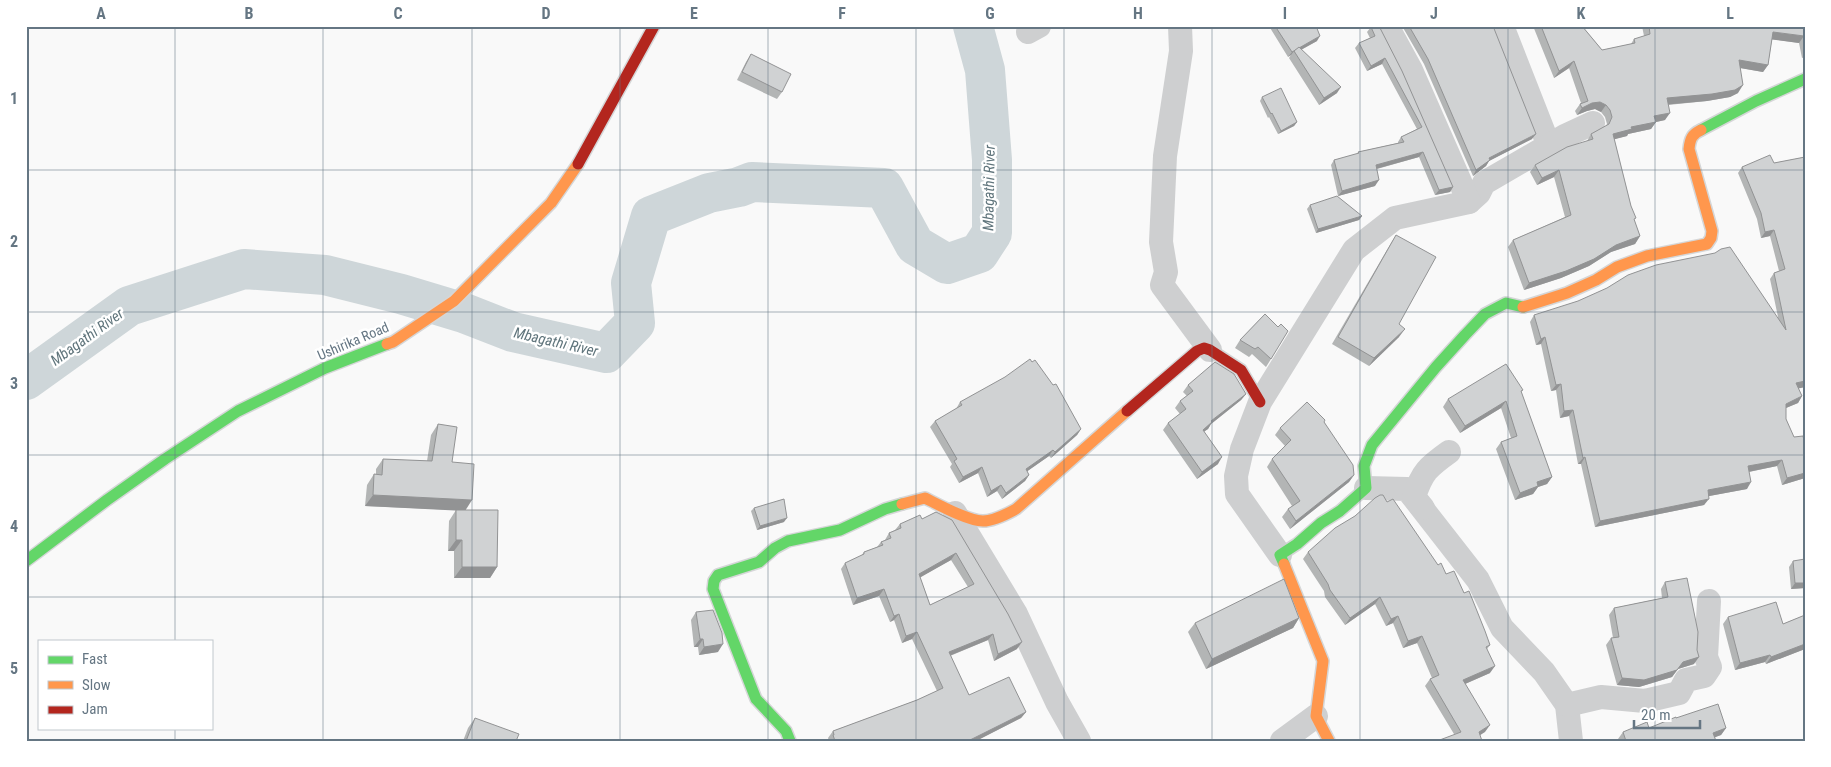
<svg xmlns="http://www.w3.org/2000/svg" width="1831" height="767" viewBox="0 0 1831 767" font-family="'Roboto Condensed',sans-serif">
<rect width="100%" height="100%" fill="#f9f9f9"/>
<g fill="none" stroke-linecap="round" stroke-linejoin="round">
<!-- river -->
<path stroke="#ced6d9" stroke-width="40" d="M26,380L129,306L244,269L325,275L401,294L464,313L513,332L606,353L635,323L631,283L651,216L709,193L739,187L752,182L884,188L915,245L947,264L979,253L992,233V160L985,70L973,26"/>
<defs>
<g id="fast">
<path d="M1701,130L1756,101L1805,79"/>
<path d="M26,561L107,500L165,459L238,411L325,368L387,344"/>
<path d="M1284,564L1280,555L1297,544L1321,523L1340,511L1366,488L1364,466L1372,445L1436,367L1465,335L1485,314L1506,303L1523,307"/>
<path d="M790,741L786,731L756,699L713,589L714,581L718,575L759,562L775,548L788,541L840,530L885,509L902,504"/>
</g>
<g id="slow">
<path d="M1523,307L1567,293L1596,280L1617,267L1647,256L1707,244L1711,238L1712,231L1689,149C1690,139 1692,134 1701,130"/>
<path d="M387,344L393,342L454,301L551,203L578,164"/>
<path d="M902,504L925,498C939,505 968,521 983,521C994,521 1007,514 1016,509L1127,411"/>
<path d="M1284,564L1323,661L1316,716L1329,741"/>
</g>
<g id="jam">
<path d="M578,164L654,26"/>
<path d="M1127,411L1197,351L1204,348L1210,350L1241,370L1260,402"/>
</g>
</defs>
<!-- fast casing -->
<use href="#fast" stroke="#d5d6d7" stroke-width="14"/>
<!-- slow casing -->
<use href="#slow" stroke="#d5d6d7" stroke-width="14"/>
<!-- jam casing -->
<use href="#jam" stroke="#d5d6d7" stroke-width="14"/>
<!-- street -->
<g stroke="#cecfd0" stroke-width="24">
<path d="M1180,26L1181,51L1165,156L1161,242L1166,272L1162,285L1210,350"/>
<path d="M1502,26L1549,146"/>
<path d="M1028,32L1039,26"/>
<path d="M1469,202L1479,193L1484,183L1565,136L1593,123"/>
<path d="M1366,488L1407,489L1478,580L1502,628L1544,672L1567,705L1571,741"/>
<path d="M1423,508L1414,497C1422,472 1428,467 1449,452"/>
<path d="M955,513L1016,614L1057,702L1079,741"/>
<path d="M1280,555L1237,494L1236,476L1242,449L1260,402L1354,250L1395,218L1469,202L1411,70L1387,26"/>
<path d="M1567,705L1601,697L1645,701L1679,693L1686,680L1704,676L1710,667L1706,657L1709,601"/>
<path d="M1282,741L1316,716"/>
</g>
<!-- fast -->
<use href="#fast" stroke="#63d668" stroke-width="11"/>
<!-- slow -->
<use href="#slow" stroke="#ff974d" stroke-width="11"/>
<!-- jam -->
<use href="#jam" stroke="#b3261e" stroke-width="11"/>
</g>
<!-- wall -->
<g fill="#b3b5b5" fill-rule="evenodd">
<path d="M1269,26H1316L1317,41L1301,50L1337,93L1319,105L1289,58L1291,55L1288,57Z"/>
<path d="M1402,26H1418L1532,139L1489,161L1486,166L1473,176L1424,64Z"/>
<path d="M1533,26H1582L1602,50L1631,44L1634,39L1644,36L1642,26H1805V57L1802,58L1799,43L1772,39L1768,65L1763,72L1741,68L1738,93L1730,97L1707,101L1668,105L1665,120L1656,122L1651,129L1628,134L1627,136L1614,139L1634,220L1640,236L1635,244L1611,252L1589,266L1561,278L1524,290L1508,247L1513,240L1565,217L1554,177L1537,185L1530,172L1535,165L1587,141L1591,134L1606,126L1607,124L1605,117L1601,112L1595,109L1587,111L1577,115L1575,111L1580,104L1581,103L1569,68L1554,78Z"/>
<path d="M1371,27L1453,187L1450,192L1435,195L1419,157L1377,169L1375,186L1338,196L1331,165L1334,160L1357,154L1358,152L1398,143V142L1401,137L1417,129L1382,64L1367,71L1355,48L1359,43L1370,38L1367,32Z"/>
<path d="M751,54L782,92L777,99L737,80L746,62Z"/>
<path d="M1262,97L1297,122L1294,126L1278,134L1269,117L1268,118L1260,101Z"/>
<path d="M1805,157V387L1798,388L1802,396L1798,403L1786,408V419L1805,478L1782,485L1777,466L1749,472L1747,489L1709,496L1704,505L1595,527L1581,464H1578L1569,416L1560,418L1556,390L1551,391L1541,344L1536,345L1530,322L1534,315L1778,317L1770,279L1774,273L1779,271L1770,236L1761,238L1757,219L1738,173L1742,167L1774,163Z"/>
<path d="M1310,205L1362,216L1359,220L1316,233L1307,209Z"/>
<path d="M1396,235L1399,337L1369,366L1332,344L1391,243Z"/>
<path d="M1265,314L1271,359L1266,367L1252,354L1249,357L1235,348L1240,340Z"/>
<path d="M1188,385L1246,394L1241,400L1211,424L1208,429L1204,431L1218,464L1197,479L1163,430L1168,423L1180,414L1175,408L1180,401L1187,396L1183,392Z"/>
<path d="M1523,390L1521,392L1552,477L1547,484L1538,487L1533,494L1515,500L1496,449L1501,442L1511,438L1501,408L1460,433L1443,407L1448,399Z"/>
<path d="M960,402L1081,429L1077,435L1051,458L1049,456L1027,471L1029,475L1025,481L1002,499L997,491L987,497L978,473L959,483L950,467L952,464L930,427L935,421L956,409Z"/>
<path d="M1324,422L1354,475L1349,482L1290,529L1282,517L1288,509L1292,506L1267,467L1272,459L1285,446L1275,435L1280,428Z"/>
<path d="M438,424L452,462L466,510L497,567L490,578H454V551H448L449,521L456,510L365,506L367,485L374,474H376V469L383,459L427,461L431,435Z"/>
<path d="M1387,502L1438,565L1464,593L1490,645L1487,649L1490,673L1465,684L1485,732L1454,734L1425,686L1430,679L1432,678L1417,643L1403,648L1393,623L1386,626L1375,604L1345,625L1325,597L1324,591L1303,559L1308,552Z"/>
<path d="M754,508L784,522L757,530L751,511Z"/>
<path d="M936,512L1017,649L994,661L988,640L950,656L969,695L1026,712L1021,718L976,741H829L828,738L833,731L917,700L937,691L912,639L902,643L894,620L890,622L879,596L853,605L841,569L845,563L861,556L864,552L877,547L881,542L885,540L889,533L895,530L900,524L922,519ZM951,560L968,587L930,605L920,577Z"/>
<path d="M1793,561L1805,588L1791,589L1789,567Z"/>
<path d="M1665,582L1694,664L1678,669L1672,677L1639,687L1617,685L1606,645L1611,638H1613L1609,615L1614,608L1662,598L1661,589Z"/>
<path d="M696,612L718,652L699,655L698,647H694L691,620Z"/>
<path d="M1805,615V649L1766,664L1765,662L1735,670L1723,624L1728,617L1783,624Z"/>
<path d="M1299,618L1293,628L1206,669L1188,632L1195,623Z"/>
<path d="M475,718L516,741H463L468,728Z"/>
<path d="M1676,718L1726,728L1721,735L1714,737L1716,741H1619L1618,739L1623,732L1649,728Z"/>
</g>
<!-- shaded-wall -->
<g fill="#929394">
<path d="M1773,32L1804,36L1799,43L1768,39Z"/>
<path d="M1320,36L1317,41L1295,53L1294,51L1291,55L1288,57L1292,52Z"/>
<path d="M1385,58L1382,64L1367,71L1371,66Z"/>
<path d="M1739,60L1768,65L1763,72L1734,67Z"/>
<path d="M1574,61L1569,68L1554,78L1559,71Z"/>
<path d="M1743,85L1738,93L1730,97L1707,101L1662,105L1667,98Z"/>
<path d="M1341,87L1337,93L1319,105L1324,98Z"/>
<path d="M1600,102L1606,105L1601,112L1595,109L1587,111L1577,115L1582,108L1592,103Z"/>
<path d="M1670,113L1665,120L1656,122L1651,129L1628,134L1627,136L1608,141L1613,134L1631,127L1654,116Z"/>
<path d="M1297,122L1294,126L1278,134L1281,131Z"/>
<path d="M1536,134L1532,139L1489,161L1486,166L1473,176L1476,170L1489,158Z"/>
<path d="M1423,152L1419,157L1372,170L1376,165Z"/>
<path d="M1559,170L1554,177L1537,185L1542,178Z"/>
<path d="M1379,180L1375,186L1338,196L1342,191Z"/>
<path d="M1453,187L1450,192L1435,195L1439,190Z"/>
<path d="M1362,216L1359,220L1316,233L1318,229Z"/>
<path d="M1774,230L1770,236L1761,238L1765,232Z"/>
<path d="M1640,236L1635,244L1611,252L1589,266L1561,278L1524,290L1529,283L1616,245Z"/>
<path d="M1405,329L1399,337L1369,366L1374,358Z"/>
<path d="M1545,337L1541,344L1536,345L1541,339Z"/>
<path d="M1805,381V387L1792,390L1796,383Z"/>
<path d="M1561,384L1556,390L1551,391L1556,385Z"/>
<path d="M1246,394L1241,400L1211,424L1208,429L1198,436L1203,430L1211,421Z"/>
<path d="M1802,396L1798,403L1781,410L1786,404Z"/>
<path d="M1506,401L1501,408L1460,433L1465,426Z"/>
<path d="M1573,410L1569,416L1560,418L1564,411Z"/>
<path d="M1081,429L1077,435L1051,458L1055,452Z"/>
<path d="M1053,450L1049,456L1022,475L1026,469Z"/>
<path d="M1222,457L1218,464L1197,479L1202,472Z"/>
<path d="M1585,457L1581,464H1578L1583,458Z"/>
<path d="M1782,460L1777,466L1743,473L1748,466Z"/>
<path d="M982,467L978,473L959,483L963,477Z"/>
<path d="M1805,473V478L1782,485L1787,478Z"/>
<path d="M1029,475L1025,481L1002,499L1006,493Z"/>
<path d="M1354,475L1349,482L1290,529L1296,521Z"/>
<path d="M1552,477L1547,484L1538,487L1533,494L1515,500L1520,493L1537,482Z"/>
<path d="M1751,482L1747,489L1704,497L1708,490Z"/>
<path d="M1001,485L997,491L987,497L991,491Z"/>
<path d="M373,495L472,500L465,511L365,506Z"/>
<path d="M1709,499L1704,505L1595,527L1600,521Z"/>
<path d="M787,518L784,522L757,530L760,526Z"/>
<path d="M456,540H462L454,551H448Z"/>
<path d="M956,553L951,560L914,581L919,574Z"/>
<path d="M462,567H497L490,578H454Z"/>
<path d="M1795,583H1805V588L1791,589Z"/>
<path d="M884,589L879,596L853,605L857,598Z"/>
<path d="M1380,597L1375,604L1345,625L1350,618Z"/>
<path d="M899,614L894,620L890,622L894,616Z"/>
<path d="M1398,616L1393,623L1386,626L1391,619Z"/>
<path d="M1299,618L1293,628L1206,669L1212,659Z"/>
<path d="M917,632L912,639L902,643L906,636Z"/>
<path d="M993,634L988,640L944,658L949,652Z"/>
<path d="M1422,636L1417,643L1403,648L1408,641Z"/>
<path d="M700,639H703L698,647H694Z"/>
<path d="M1022,642L1017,649L994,661L998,654Z"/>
<path d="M723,644L718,652L699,655L704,647Z"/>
<path d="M1805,644V649L1766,664L1771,657Z"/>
<path d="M1770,655L1765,662L1735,670L1740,663Z"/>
<path d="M1699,657L1694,664L1678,669L1672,677L1639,687L1617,685L1622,678Z"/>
<path d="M1495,666L1490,673L1458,687L1463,680Z"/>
<path d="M1026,712L1021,718L976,741H968Z"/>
<path d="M1490,725L1485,732L1474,739L1479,732Z"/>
<path d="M1726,728L1721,735L1708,740L1713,733Z"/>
</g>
<!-- building -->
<g fill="#d0d2d3" stroke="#929394" fill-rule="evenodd">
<path d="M1275,26H1316L1320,36L1292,52Z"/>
<path d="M1372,26H1379L1402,71L1453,187L1439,190L1423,152L1376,165L1379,180L1342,191L1334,160L1359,153L1358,152L1404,142L1401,137L1422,127L1385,58L1371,66L1359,43L1375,36L1371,27Z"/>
<path d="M1409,26H1418V27L1421,26H1493L1536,134L1489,158L1490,160L1476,170L1428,59Z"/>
<path d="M1541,26H1582L1602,50L1635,43L1634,39L1650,34L1649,26H1695L1696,28V26H1805V38L1804,36L1773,32L1768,65L1739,60L1743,85L1735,90L1712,94L1667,98L1670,113L1654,116L1656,122L1631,127L1632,129L1613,134L1631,206L1636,218L1634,219L1640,236L1616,245L1594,259L1566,271L1529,283L1513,240L1571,215L1559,170L1542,178L1535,165L1567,147L1593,139L1591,134L1609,124L1612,117L1610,110L1606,105L1600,102L1592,103L1582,108L1580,104L1588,101L1574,61L1559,71Z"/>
<path d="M1299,47L1341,87L1324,98L1294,51Z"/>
<path d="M751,54L791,74L782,92L742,72Z"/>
<path d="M1281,88L1297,122L1281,131L1272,113L1271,114L1262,97Z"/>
<path d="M1770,155L1774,163L1805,157V381L1796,383L1802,396L1786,404V419L1794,437L1803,436L1805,445V473L1787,478L1782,460L1748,466L1751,482L1708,490L1709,499L1600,521L1585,457L1583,458L1573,410L1564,411L1561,384L1556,385L1545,337L1541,339L1534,315L1578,301L1607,288L1628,275L1656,265L1715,253L1721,249L1730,247L1786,330L1774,273L1785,269L1774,230L1765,232L1761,213L1742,167Z"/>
<path d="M1337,196L1362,216L1318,229L1310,205Z"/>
<path d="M1396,235L1436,257L1399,324L1405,329L1374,358L1338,337Z"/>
<path d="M1265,314L1278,327L1281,324L1288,331L1271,359L1258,347L1255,349L1240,340Z"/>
<path d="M1030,359L1032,362L1035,360L1053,385L1056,384L1081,429L1055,452L1053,450L1026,469L1029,475L1006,493L1001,485L991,491L982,467L963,477L954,461L957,459L935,421L962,405L960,402L1005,377Z"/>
<path d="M1215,362L1234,374L1246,394L1211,421L1212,422L1203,430L1222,457L1202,472L1168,423L1186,409L1180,401L1193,391L1188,385Z"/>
<path d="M1506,364L1523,390L1521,391L1552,477L1537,482L1538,486L1520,493L1501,442L1517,436L1506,401L1465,426L1448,399Z"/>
<path d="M1307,402L1325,420L1324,422L1353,465L1354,475L1296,521L1288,509L1300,501L1272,459L1291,440L1280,428Z"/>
<path d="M438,424L457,427L452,462L474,464L472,500L373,495L374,474L382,475L383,459L432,461Z"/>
<path d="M1380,495H1383L1387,502L1393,499L1438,565L1441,563L1446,574L1454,571L1464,593L1469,591L1485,631L1490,645L1486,647L1495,666L1463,680L1490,725L1479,732L1482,741H1437L1461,732L1430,679L1439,675L1422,636L1408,641L1398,616L1391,619L1380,597L1350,618L1330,590L1328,584L1308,552L1335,528L1355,516L1375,498Z"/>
<path d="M784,499L787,518L760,526L754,508Z"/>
<path d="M456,510H498L497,567H462V540H456Z"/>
<path d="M936,512L952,520L1008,614L1022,642L998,654L993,634L949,652L969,695L1009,677L1026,712L968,741H835L833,735H834L833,731L917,700L943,688L917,632L906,636L899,614L894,616L884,589L857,598L845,563L864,554V552L883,545L881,542L891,538L889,533L901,528L900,524L920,515L922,519ZM956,553L974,584L930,605L919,574Z"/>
<path d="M1805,559V583H1795L1793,561Z"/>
<path d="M1687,578L1698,632L1697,650L1699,657L1683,662L1677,670L1644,680L1622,678L1611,638L1619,637L1614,608L1668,597L1665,582Z"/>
<path d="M1284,579L1299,618L1212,659L1195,623Z"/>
<path d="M1776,602L1783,624L1805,615V644L1771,657L1770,655L1740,663L1728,617Z"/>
<path d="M713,610L722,633L723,644L704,647L703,639H700L696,612Z"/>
<path d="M1718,704L1726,728L1713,733L1716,741H1626L1623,732L1647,722L1649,728L1676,717V718Z"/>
<path d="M475,718L519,734L516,741H466Z"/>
</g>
<!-- grid -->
<path fill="none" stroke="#657683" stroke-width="1" stroke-opacity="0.55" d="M175,26V641M323,26V741M472,26V741M620,26V741M768,26V741M916,26V741M1064,26V741M1212,26V741M1360,26V741M1508,26V741M1655,26V741M26,170H1805M26,312H1805M26,455H1805M26,597H1805M175,728V741"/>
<g text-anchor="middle" stroke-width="5" stroke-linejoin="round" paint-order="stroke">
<!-- street labels -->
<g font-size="14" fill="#657683" stroke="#fff">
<text transform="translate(353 341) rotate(-23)" y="5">Ushirika Road</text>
</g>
<!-- water labels -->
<g font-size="15" font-style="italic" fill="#60757c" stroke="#fff">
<text transform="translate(989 188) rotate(-89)" y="5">Mbagathi River</text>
<text transform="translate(87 337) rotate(-36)" y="5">Mbagathi River</text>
<text transform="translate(556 342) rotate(13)" y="5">Mbagathi River</text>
</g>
</g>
<!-- border -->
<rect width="1831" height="767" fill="none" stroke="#ffffff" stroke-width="55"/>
<!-- legend -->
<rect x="38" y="640" width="175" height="90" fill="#ffffff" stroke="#c1c8cd"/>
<rect x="48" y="656" width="25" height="8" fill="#63d668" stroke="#c1c8cd"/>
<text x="82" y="664" font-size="15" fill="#657683">Fast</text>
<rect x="48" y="681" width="25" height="8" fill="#ff974d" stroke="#c1c8cd"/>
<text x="82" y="690" font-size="15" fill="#657683">Slow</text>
<rect x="48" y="706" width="25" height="8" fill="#b3261e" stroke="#c1c8cd"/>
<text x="82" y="714" font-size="15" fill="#657683">Jam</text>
<!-- scale -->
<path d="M1634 720v8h66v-8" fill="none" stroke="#657683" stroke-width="2.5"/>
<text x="1641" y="720" font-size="15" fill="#657683" stroke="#ffffff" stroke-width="4" paint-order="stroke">20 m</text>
<rect x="28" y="28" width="1776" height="712" fill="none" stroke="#657683" stroke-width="2"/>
<g font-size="16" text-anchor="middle" font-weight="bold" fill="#657683">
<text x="101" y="19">A</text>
<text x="249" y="19">B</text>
<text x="398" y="19">C</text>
<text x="546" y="19">D</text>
<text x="694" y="19">E</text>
<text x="842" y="19">F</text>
<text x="990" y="19">G</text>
<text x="1138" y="19">H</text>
<text x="1285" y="19">I</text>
<text x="1434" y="19">J</text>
<text x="1581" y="19">K</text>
<text x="1730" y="19">L</text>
<text x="14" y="104">1</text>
<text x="14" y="247">2</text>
<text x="14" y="389">3</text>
<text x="14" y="532">4</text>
<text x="14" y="674">5</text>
</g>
</svg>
